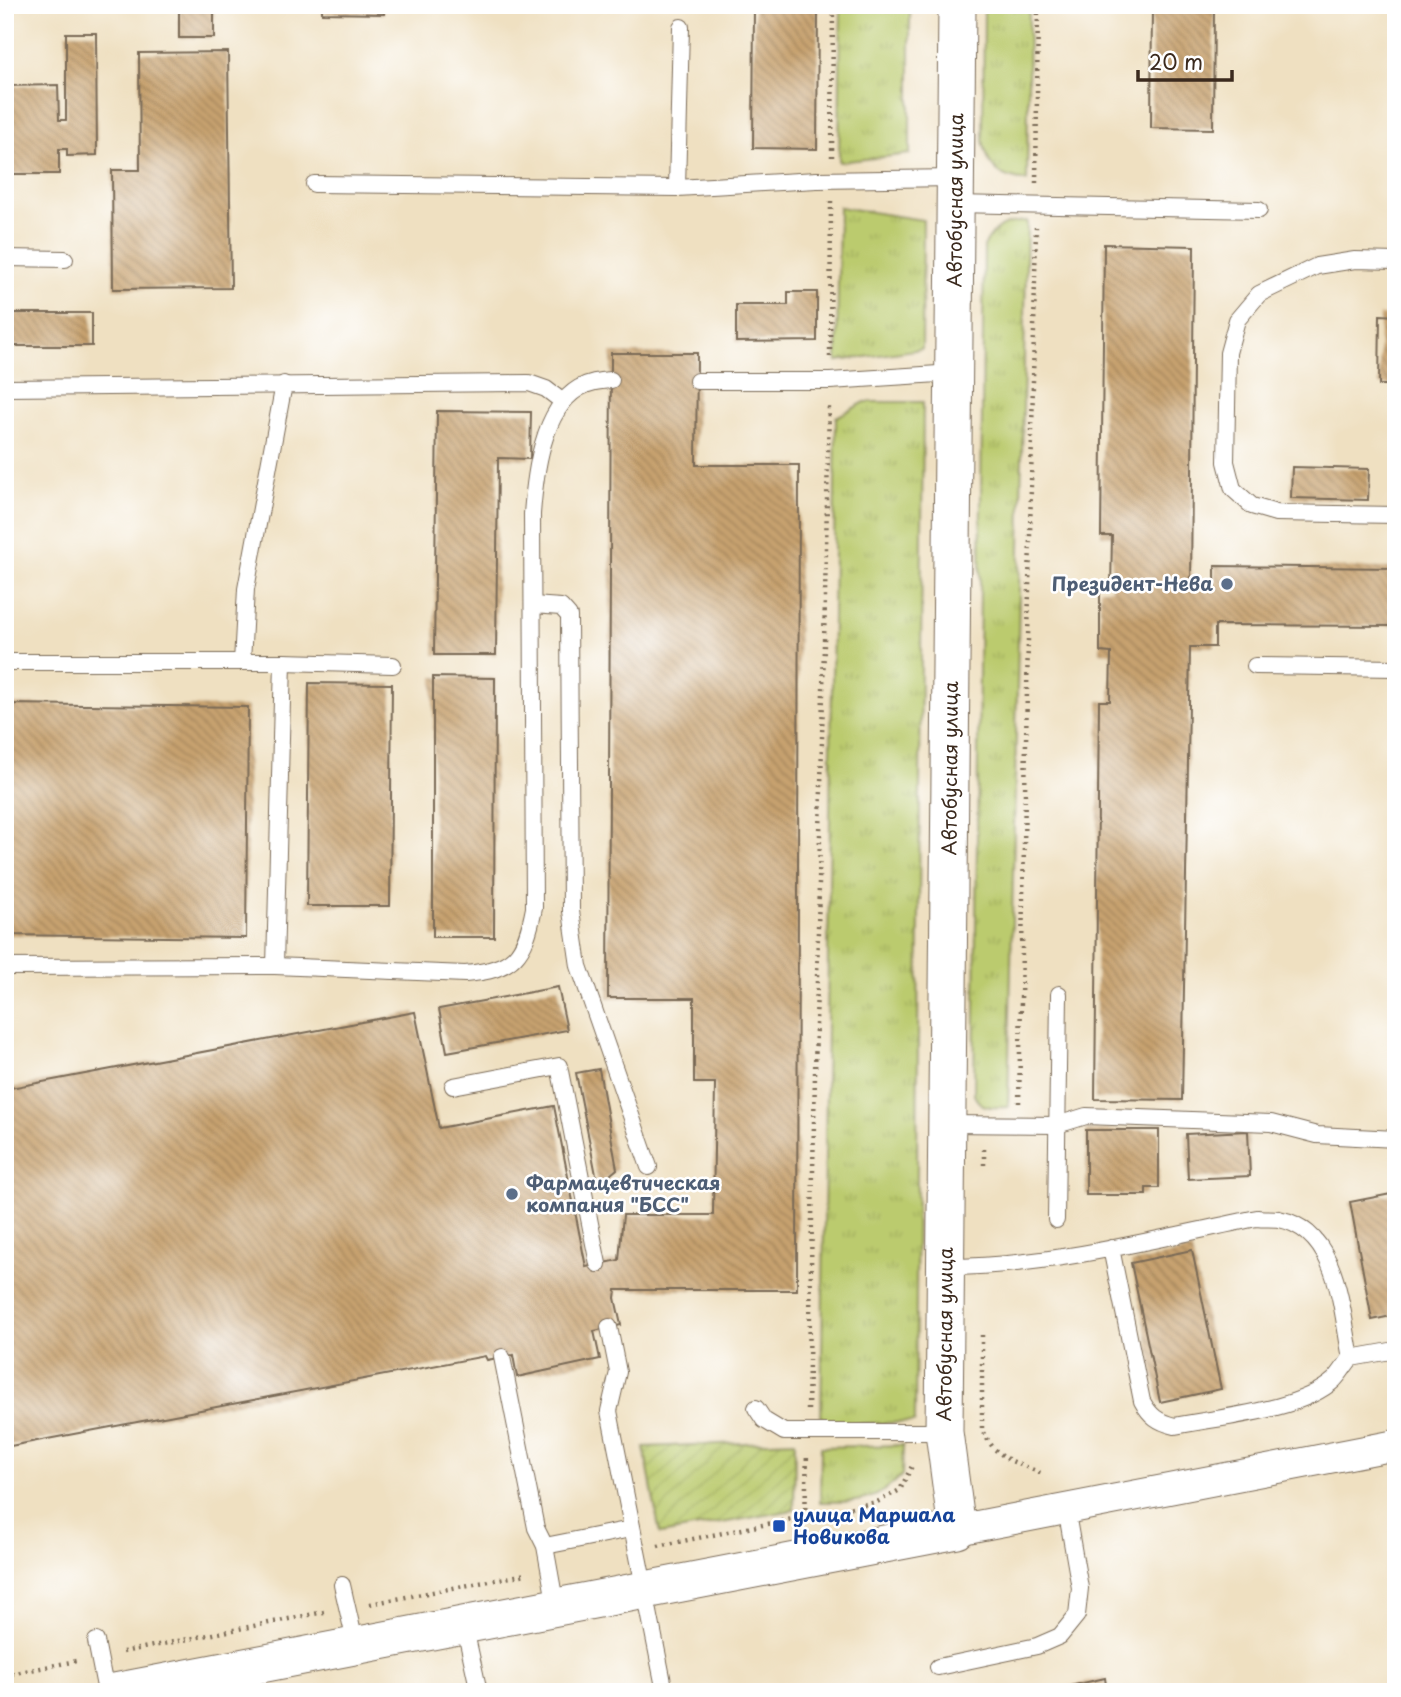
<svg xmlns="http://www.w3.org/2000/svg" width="1401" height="1697" viewBox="0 0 1401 1697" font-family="'Playpen Sans',sans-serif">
<defs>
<pattern id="grass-tufts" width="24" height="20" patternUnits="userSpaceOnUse" patternTransform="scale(1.75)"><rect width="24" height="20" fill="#bbcb6e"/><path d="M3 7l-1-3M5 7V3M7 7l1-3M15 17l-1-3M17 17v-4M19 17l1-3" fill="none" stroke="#a2ae5f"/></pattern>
<pattern id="garden-furrows" width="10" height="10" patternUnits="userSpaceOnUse" patternTransform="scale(1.75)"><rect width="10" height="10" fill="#bbcb6e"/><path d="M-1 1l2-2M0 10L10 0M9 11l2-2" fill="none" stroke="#a2ae5f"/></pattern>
<pattern id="building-back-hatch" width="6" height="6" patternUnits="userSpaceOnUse" patternTransform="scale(1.75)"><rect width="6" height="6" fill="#c7a26f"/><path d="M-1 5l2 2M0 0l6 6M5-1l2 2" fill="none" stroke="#a3845b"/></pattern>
</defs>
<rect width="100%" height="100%" fill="#fff"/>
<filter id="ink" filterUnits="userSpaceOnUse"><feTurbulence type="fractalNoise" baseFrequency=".0143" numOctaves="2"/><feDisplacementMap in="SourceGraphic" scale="14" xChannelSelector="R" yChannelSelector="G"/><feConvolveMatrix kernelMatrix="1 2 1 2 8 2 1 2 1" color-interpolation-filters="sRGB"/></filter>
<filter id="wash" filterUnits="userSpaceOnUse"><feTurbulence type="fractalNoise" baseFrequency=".00686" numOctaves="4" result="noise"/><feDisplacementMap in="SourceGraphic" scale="28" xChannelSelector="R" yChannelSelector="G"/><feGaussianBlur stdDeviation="1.57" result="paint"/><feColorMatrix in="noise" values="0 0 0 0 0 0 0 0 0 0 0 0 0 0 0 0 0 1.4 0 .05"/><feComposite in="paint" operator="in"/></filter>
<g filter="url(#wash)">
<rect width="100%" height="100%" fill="#efe0c1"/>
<!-- grass -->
<g fill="url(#grass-tufts)" stroke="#7b7a46" stroke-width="2">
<path d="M841,5H910V154L839,162Z"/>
<path d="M984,5H1029L1027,181C997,177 989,170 983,140Z"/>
<path d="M839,207L923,220L922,349L837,361Z"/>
<path d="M1027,221L1008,1107C993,1107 981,1110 974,1095L984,246C997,225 1003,223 1027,221Z"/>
<path d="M865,402H923L915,1422L821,1425L836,417Z"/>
<path d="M903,1445L902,1475C873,1505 859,1501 820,1502L821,1447Z"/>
</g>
<!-- garden -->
<path fill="url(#garden-furrows)" stroke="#7b7a46" stroke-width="2" d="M795,1441L794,1510L660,1534L644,1447Z"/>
<g id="blocks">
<!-- building -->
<g fill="url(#building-back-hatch)">
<rect x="179" y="5" width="35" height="33"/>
<path d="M322,5H384V14L322,13Z"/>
<path d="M754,5H818L817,149L753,148Z"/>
<path d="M1152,5H1214L1213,129L1151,128Z"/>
<path d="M66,33H96L97,155L67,156V149H59V174H5V86L58,85L59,120H66Z"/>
<path d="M228,52L231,288L113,289L112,170H140L139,53Z"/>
<path d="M1104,244L1194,246L1191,586H1215V566L1396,568V626L1215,625V647H1190L1182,1100L1095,1099L1099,701H1110L1111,653L1100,652V589H1111L1112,536H1101Z"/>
<path d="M788,292H817V341L736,342V305H788Z"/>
<rect x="5" y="313" width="87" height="33"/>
<path d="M1380,315L1396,316V385H1379Z"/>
<path d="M611,353H697L696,465H799L797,1290H616L615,1298L621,1325L594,1331L600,1359L517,1377L513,1355L487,1360L485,1356L5,1447V1089L415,1012L439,1128L554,1106L586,1267L619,1260L623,1215H713L715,1083H694V998H608Z"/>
<path d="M437,411L531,412L530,459L498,458L496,655H434Z"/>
<path d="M1292,467L1369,469L1368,500L1291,498Z"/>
<path d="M433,677L495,678L494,937H433Z"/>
<path d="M309,683L392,684L390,906H307Z"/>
<path d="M5,704L248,707L246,938L5,935Z"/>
<path d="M558,987L567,1030L447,1052L439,1009Z"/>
<path d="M599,1069L617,1169L598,1185L576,1073Z"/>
<path d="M1086,1130H1159V1188H1146V1195H1086Z"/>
<path d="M1248,1131L1250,1176L1188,1179L1186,1134Z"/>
<path d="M1396,1193V1315L1372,1320L1350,1202Z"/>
<path d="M1192,1250L1221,1389L1160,1402L1131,1263Z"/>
<path d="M1105,1678L1107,1692H1048V1691Z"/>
</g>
</g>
</g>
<g filter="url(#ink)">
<use href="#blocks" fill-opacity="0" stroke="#7a6a57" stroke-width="2"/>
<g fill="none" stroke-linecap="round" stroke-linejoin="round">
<defs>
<g id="service">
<path d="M314,184L677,188L817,180L955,178"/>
<path d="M677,188L681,27"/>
<path d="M955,204L1259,210"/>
<path d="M5,258L65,259"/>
<path d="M1396,261L1355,260L1317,266L1259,294L1237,320L1228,353L1226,462L1233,489L1252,506L1276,513L1396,515"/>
<path d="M697,381H830L954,373"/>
<path d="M5,388L529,383L546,389L563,402"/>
<path d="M533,605L561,607L569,616L571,911L579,966L649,1167"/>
<path d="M5,662H283L275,966"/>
<path d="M242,662L246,589L284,384"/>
<path d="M283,662L393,665"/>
<path d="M1255,666L1396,668"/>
<path d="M5,967L275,966L465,974C514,970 525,955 534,908L532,514C535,475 542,410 579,388C589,382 599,381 611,380"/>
<path d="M453,1086L559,1066L598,1264"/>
<path d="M947,1124L1057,1125L1086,1116L1271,1123L1317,1135L1396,1139"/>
<path d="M1056,1220L1059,994"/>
<path d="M945,1267C1050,1267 1154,1239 1257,1218C1264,1219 1272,1218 1279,1219C1339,1231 1341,1310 1351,1358C1345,1365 1340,1374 1334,1380C1300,1411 1220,1417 1175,1426C1158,1422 1150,1416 1142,1401L1111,1248"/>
<path d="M609,1327L618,1372L609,1411L665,1692"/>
<path d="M502,1357L536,1528L545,1546L556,1607"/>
<path d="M1351,1358L1396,1350"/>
<path d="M756,1408L764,1420L784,1432H944"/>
<path d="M545,1546L631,1529"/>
<path d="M342,1585L356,1646"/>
<path d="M464,1624L479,1692"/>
<path d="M96,1641L106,1692"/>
<path d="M938,1667L1037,1646L1060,1636L1077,1615L1080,1588L1066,1508"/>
</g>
<path id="minor" d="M957,1530L1396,1445"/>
<g id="tertiary">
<path id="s1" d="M115,1692L957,1530L944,1432L957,5"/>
</g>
</defs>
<!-- service casing -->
<use href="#service" stroke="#7a6a57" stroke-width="18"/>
<!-- minor casing -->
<use href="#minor" stroke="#7a6a57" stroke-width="32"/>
<!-- tertiary casing -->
<use href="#tertiary" stroke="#7a6a57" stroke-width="39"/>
<!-- path -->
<g stroke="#7a6a57" stroke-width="4.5" stroke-dasharray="2 5" stroke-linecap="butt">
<path d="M832,157L833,5"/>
<path d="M1036,183L1038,5"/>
<path d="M830,357L831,201"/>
<path d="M1019,1103L1036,227"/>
<path d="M984,1165V1146"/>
<path d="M982,1335V1431L994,1449L1009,1460L1043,1474"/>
<path d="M808,1410L829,404"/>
<path d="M805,1516L807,1454"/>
<path d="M658,1546L877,1502L900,1490L913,1464"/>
<path d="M370,1604L526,1574"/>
<path d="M123,1652L324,1612"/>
<path d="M5,1675L76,1661"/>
</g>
<!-- service -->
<use href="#service" stroke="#fff" stroke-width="16"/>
<!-- minor -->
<use href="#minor" stroke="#fff" stroke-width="30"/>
<!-- tertiary -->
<use href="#tertiary" stroke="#fff" stroke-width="37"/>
</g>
</g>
<!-- markers -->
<g fill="#5c6f8a" stroke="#fff" stroke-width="2.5">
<circle cx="1227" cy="584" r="7"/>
<circle cx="512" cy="1194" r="7"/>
</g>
<rect fill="#1a4fb4" stroke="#fff" stroke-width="2.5" x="772" y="1519" width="14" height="14" rx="3.5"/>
<g text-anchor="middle" stroke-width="5" stroke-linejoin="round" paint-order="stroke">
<!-- street labels -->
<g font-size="19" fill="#3b2a1e" stroke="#fff">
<text dy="7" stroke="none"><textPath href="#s1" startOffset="2188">Автобусная улица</textPath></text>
<text dy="7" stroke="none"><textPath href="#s1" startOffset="1620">Автобусная улица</textPath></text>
<text dy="7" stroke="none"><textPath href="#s1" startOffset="1054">Автобусная улица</textPath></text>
</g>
<!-- service labels -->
<g font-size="19" font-weight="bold" fill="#4e5e75" stroke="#fff" text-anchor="end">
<text x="1213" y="591">Президент-Нева</text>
<text x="526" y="1190" text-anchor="start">Фармацевтическая<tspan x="526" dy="22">компания "БСС"</tspan></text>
</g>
<!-- transit labels -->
<g font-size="19" font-weight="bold" fill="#164399" stroke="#fff" text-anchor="start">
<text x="793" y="1522">улица Маршала<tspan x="793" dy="22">Новикова</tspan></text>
</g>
</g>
<!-- margin -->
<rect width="1401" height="1697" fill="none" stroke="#fff" stroke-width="28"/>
<!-- scale -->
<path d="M1138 70v10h94v-10" fill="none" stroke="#3b2a1e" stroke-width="3.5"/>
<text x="1149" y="70" font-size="21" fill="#3b2a1e" stroke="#ffffff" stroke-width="5" paint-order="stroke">20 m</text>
</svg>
